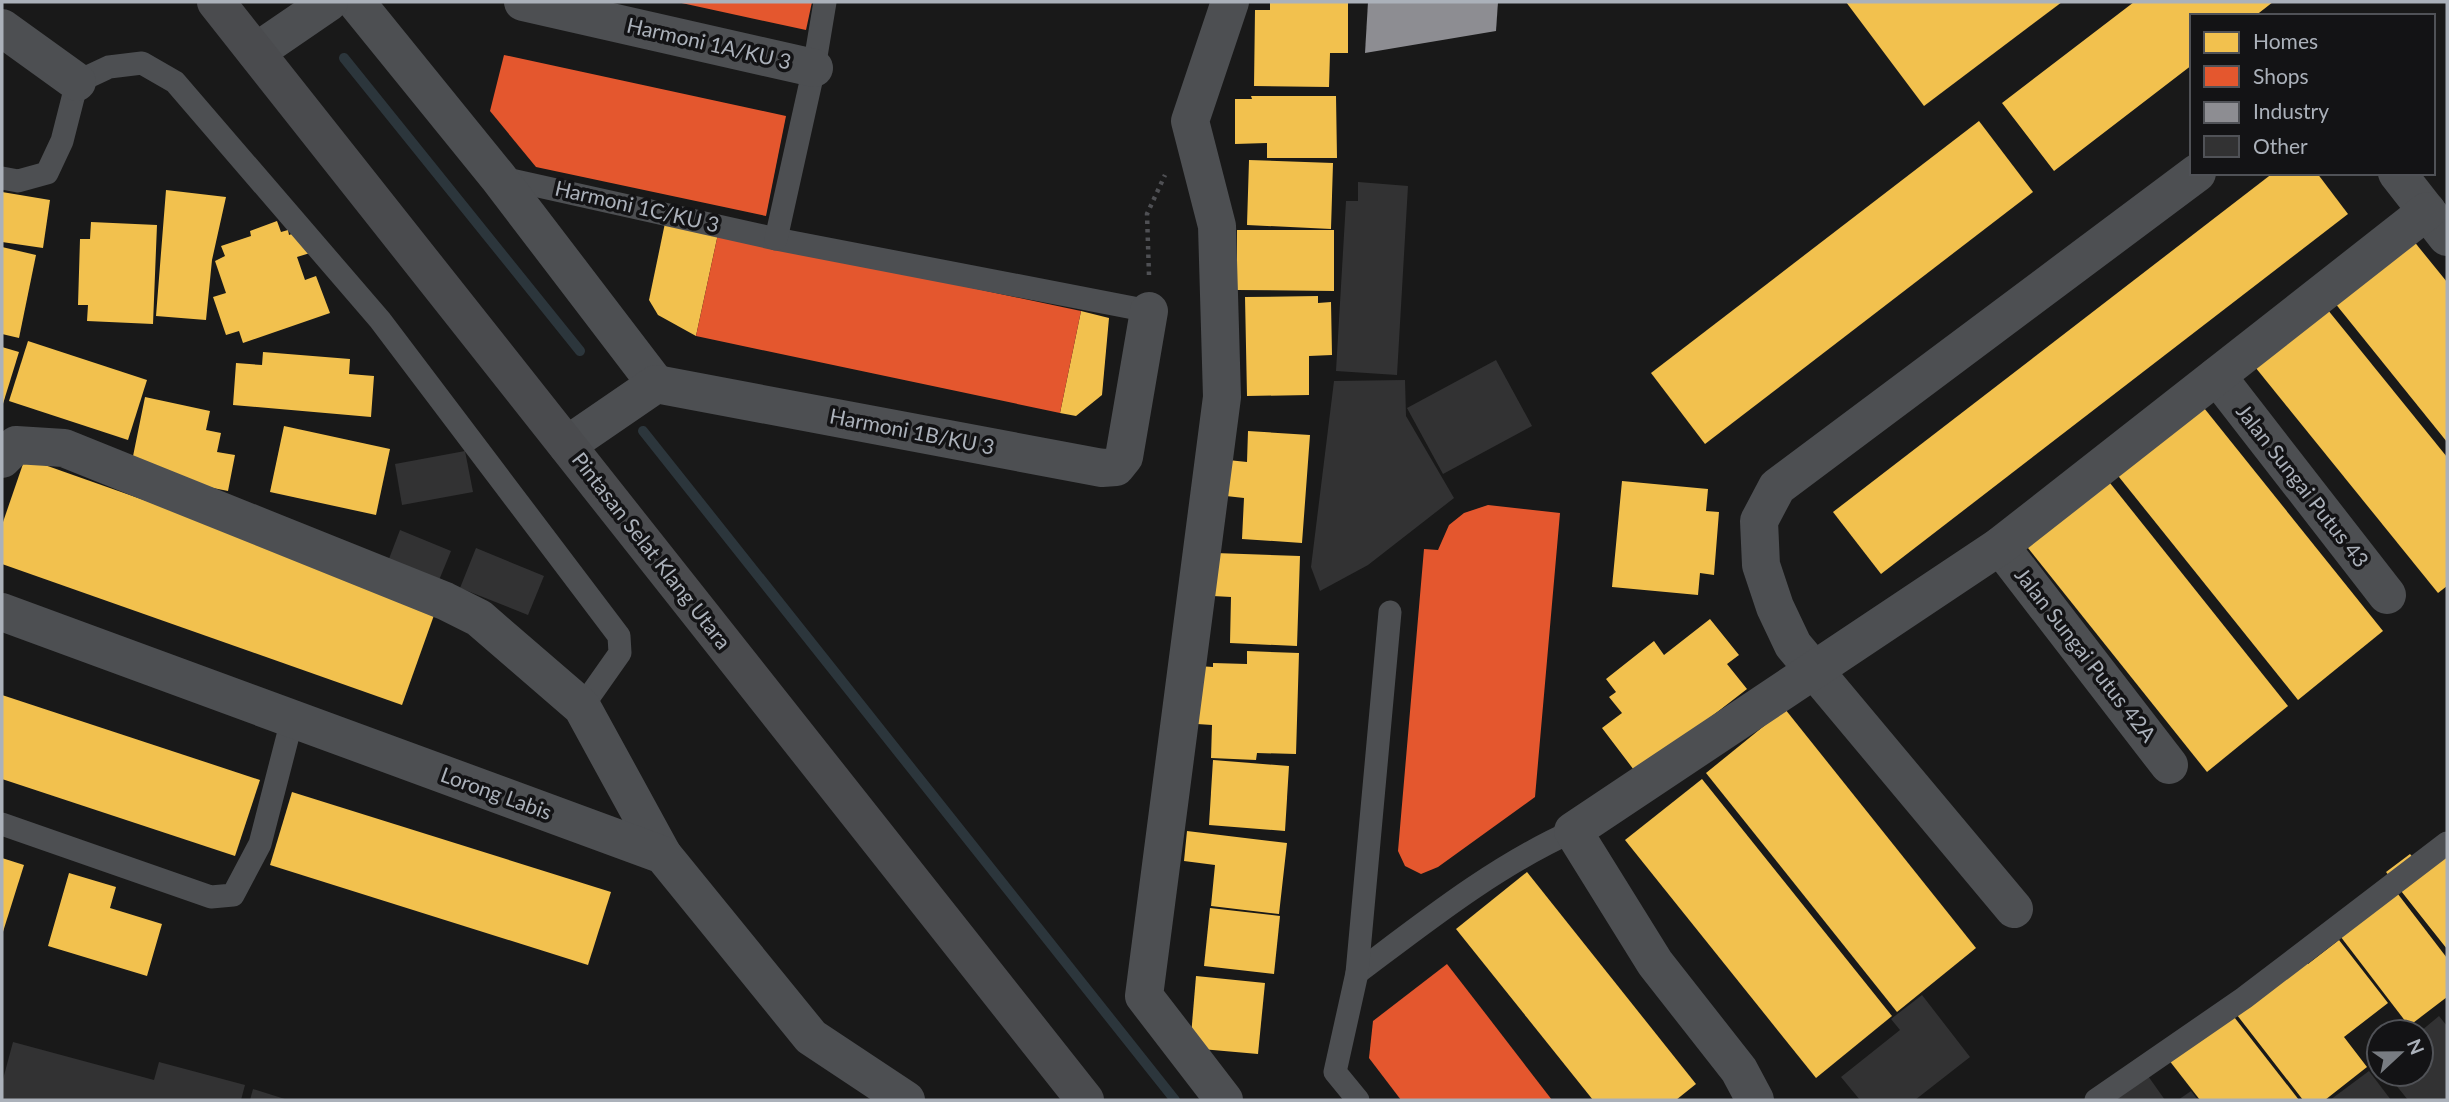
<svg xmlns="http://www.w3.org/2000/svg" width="2449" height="1102" viewBox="0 0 2449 1102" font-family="Lato,sans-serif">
<rect width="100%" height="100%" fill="#191919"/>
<!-- homes -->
<g fill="#f2c14e">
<path d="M1270,2H1348V53H1330L1329,87L1254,86L1255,10H1270Z"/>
<path d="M1846,2H2062L1924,106Z"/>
<path d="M2134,2H2273L2255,16H2192V65L2054,171L2002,103Z"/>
<path d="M1251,96H1336L1337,158H1267V143L1235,144V99H1252Z"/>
<path d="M1979,121L2033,192L1705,444L1651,373Z"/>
<path d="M1249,160L1333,163L1331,229L1247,225Z"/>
<path d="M2273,173H2317L2348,214L1881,574L1833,512Z"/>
<path d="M166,190L226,197L212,260L206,320L156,316Z"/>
<path d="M2,192L50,200L43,248L2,242Z"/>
<path d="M277,221L281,232L288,230L289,235L303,230L310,253L297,257L305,280L316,276L330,313L243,343L239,331L226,335L213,297L226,293L215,261L225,256L221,246L251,236L250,231Z"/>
<path d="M91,222L157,225L153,324L87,321L88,305H78L80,239H90Z"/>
<path d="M665,223L718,234L696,336L658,315L649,300Z"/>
<path d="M2404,229L2447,282V442L2326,292Z"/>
<path d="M1237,230H1334V291L1237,290Z"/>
<path d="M2,247L36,255L19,338L2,334Z"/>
<path d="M1318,296V303L1331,302L1332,355L1309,356V395L1247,396L1245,297Z"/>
<path d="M2319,299L2447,457V586L2438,593L2247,357Z"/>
<path d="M1081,311L1109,318L1102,395L1076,416L1060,413Z"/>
<path d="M28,341L147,380L128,440L9,401Z"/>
<path d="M2,347L19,352L2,407Z"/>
<path d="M263,352L350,359L349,374L374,376L371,417L233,405L236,363L262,365Z"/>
<path d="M2192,393L2383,631L2298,700L2107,462Z"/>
<path d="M145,397L210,411L206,430L221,433L217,452L235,455L228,491L130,471Z"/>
<path d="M284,426L390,449L376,515L270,492Z"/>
<path d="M1248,431L1310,435L1302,543L1242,539L1244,498L1226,496L1228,460L1247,462Z"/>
<path d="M25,458L438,604L402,705L2,564V525Z"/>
<path d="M2098,468L2288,706L2207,772L2016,533Z"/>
<path d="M1622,481L1708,489L1706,511L1719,512L1714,575L1700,573L1698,595L1612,587Z"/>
<path d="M1215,553L1300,556L1297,646L1230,643L1231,597L1213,596Z"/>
<path d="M1710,619L1739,655L1727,664L1747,689L1637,774L1602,728L1622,713L1609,697L1616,692L1606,679L1654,641L1664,655Z"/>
<path d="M1247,651L1299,653L1296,754L1257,753L1256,760L1211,758L1212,725L1197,724L1198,666L1213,667V663L1247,664Z"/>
<path d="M2,695L260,780L235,856L2,779Z"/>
<path d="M1785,709L1976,948L1897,1012L1706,773Z"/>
<path d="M1213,760L1289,766L1285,831L1209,825Z"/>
<path d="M1702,779L1892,1016L1816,1078L1625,840Z"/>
<path d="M292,792L611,892L588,965L270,865Z"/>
<path d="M1187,831L1287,843L1279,914L1211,906L1215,865L1184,861Z"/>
<path d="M2410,854L2417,862L2447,854V949L2386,872Z"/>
<path d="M2,858L24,865L2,935Z"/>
<path d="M1527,872L1696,1084L1676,1100H1593L1456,929Z"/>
<path d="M69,873L116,887L110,908L162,924L147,976L48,946Z"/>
<path d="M2391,885L2447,958V997L2409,1026L2334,928Z"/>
<path d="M1210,908L1280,916L1274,974L1204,966Z"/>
<path d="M2339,940L2388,1003L2344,1037L2367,1067L2325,1100H2303L2230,1006L2294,948L2308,964Z"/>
<path d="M1196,976L1265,983L1258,1054L1190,1048Z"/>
<path d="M2231,1013L2299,1100H2200L2165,1055Z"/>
</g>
<!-- shops -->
<g fill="#e4572e">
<path d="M677,2H812L806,30Z"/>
<path d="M504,55L786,116L766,216L536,167L490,111Z"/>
<path d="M718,234L1081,311L1060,413L696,336Z"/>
<path d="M1488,505L1560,513L1535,797L1438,867L1421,874L1405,866L1398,851L1424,549L1438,550L1449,525L1464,513Z"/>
<path d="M1447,964L1485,1013L1552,1100H1401L1369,1058L1373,1021Z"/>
</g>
<!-- industry -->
<path fill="#8d8d92" d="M1368,2H1498L1496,31L1365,53Z"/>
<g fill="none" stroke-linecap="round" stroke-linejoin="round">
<!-- stream -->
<g stroke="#2c363c" stroke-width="10">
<path d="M344,58L580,351"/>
<path d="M643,431L1175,1100"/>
</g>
</g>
<!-- building -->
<g fill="#323233">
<path d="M1358,182L1408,186L1397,375L1336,371L1346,201H1358Z"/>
<path d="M1496,360L1532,426L1443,474L1407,408Z"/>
<path d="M1405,380L1406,416L1454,498L1368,565L1320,591L1311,567L1334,381Z"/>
<path d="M465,451L473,492L402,505L395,464Z"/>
<path d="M400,530L451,551L437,585L387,564Z"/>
<path d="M476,548L544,576L528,615L460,588Z"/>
<path d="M1922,995L1970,1057L1915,1100H1860L1841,1077L1900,1030L1891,1019Z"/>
<path d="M2439,1016L2447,1026V1100H2408L2387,1074H2421V1031Z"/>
<path d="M13,1042L154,1080L159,1062L245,1085L241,1100H2V1083Z"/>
<path d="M2369,1071L2391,1100H2330Z"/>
<path d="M2148,1076L2165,1100H2113Z"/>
<path d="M253,1089L288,1100H250Z"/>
<path d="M2191,1091L2198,1100H2178Z"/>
</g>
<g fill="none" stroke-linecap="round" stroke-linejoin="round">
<!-- path -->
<path stroke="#4f5054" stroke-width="4.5" stroke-dasharray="3.5 5" stroke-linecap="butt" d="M1149,275L1147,214L1165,175"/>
<!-- service -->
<g stroke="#4d4f52" stroke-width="23">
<path d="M498,177L776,239L1149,311"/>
<path d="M2,178L18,181L47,173L62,141L77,82L109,67L142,63L175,82L380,320L619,636L620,653L582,707"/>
<path d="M776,239L814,68L825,2"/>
<path d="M2,824L211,897L233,895L260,844L292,720"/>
<path d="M1357,973C1425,922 1495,866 1573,831"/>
<path d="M1358,1100L1335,1072L1357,973L1390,612"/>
<path d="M2096,1100L2244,998L2447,843"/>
</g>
<!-- minor -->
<g stroke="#4d4f52" stroke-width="38">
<path d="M356,2L498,177L656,384"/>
<path d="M523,2L814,68"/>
<path d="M2,28L77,82"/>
<path d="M256,52L329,2"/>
<path d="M2397,173L2447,237"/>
<path d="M2217,376L2387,595"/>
<path d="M567,445L656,384L1102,468L1116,467L1124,457L1149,311"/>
<path d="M2,459L16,445L64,448L445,601L479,618L582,707L663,855"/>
<path d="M2000,546L2169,765"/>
<path d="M2,612L663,855L811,1037L906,1100"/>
<path d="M2014,909L1793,645L1775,607L1761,565L1759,521L1777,487L2197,173"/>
<path d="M1224,1100L1144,996L1222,397L1217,226L1190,121L1230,2"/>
<path d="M1755,1100L1739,1070L1655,963L1573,831L2000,546L2427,211"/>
</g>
<!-- trunk -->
<path stroke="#4a4b4e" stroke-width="38" d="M216,2L1085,1100"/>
</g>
<g text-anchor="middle" stroke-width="7" stroke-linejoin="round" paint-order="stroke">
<!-- street labels -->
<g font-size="21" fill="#abb1ba" stroke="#131315">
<text transform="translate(709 44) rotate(13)" y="7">Harmoni 1A/KU 3</text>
<text transform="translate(637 207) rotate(13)" y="7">Harmoni 1C/KU 3</text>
<text transform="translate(912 432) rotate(11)" y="7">Harmoni 1B/KU 3</text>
<text transform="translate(2302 486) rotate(52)" y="7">Jalan Sungai Putus 43</text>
<text transform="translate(651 551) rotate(52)" y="7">Pintasan Selat Klang Utara</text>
<text transform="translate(2085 655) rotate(52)" y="7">Jalan Sungai Putus 42A</text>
<text transform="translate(496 794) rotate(20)" y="7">Lorong Labis</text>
</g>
</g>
<!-- border -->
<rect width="2449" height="1102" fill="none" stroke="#abb1ba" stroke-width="7"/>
<!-- legend -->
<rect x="2190" y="14" width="245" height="161" fill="#131315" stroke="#505257" stroke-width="2"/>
<rect x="2204" y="32" width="35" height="21" fill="#f2c14e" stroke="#505257" stroke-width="2"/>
<text x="2253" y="49" font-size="21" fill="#abb1ba">Homes</text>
<rect x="2204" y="66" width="35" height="21" fill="#e4572e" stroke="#505257" stroke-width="2"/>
<text x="2253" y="84" font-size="21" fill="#abb1ba">Shops</text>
<rect x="2204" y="102" width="35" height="21" fill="#8d8d92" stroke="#505257" stroke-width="2"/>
<text x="2253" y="119" font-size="21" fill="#abb1ba">Industry</text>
<rect x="2204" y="136" width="35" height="21" fill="#323233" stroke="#505257" stroke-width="2"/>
<text x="2253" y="154" font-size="21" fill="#abb1ba">Other</text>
<!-- north arrow -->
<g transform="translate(2400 1053) rotate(68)"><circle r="33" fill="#131315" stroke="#505257" stroke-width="2"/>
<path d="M0-5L12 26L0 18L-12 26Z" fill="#787c82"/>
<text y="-10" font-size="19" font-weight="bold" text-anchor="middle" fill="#abb1ba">N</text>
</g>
</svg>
